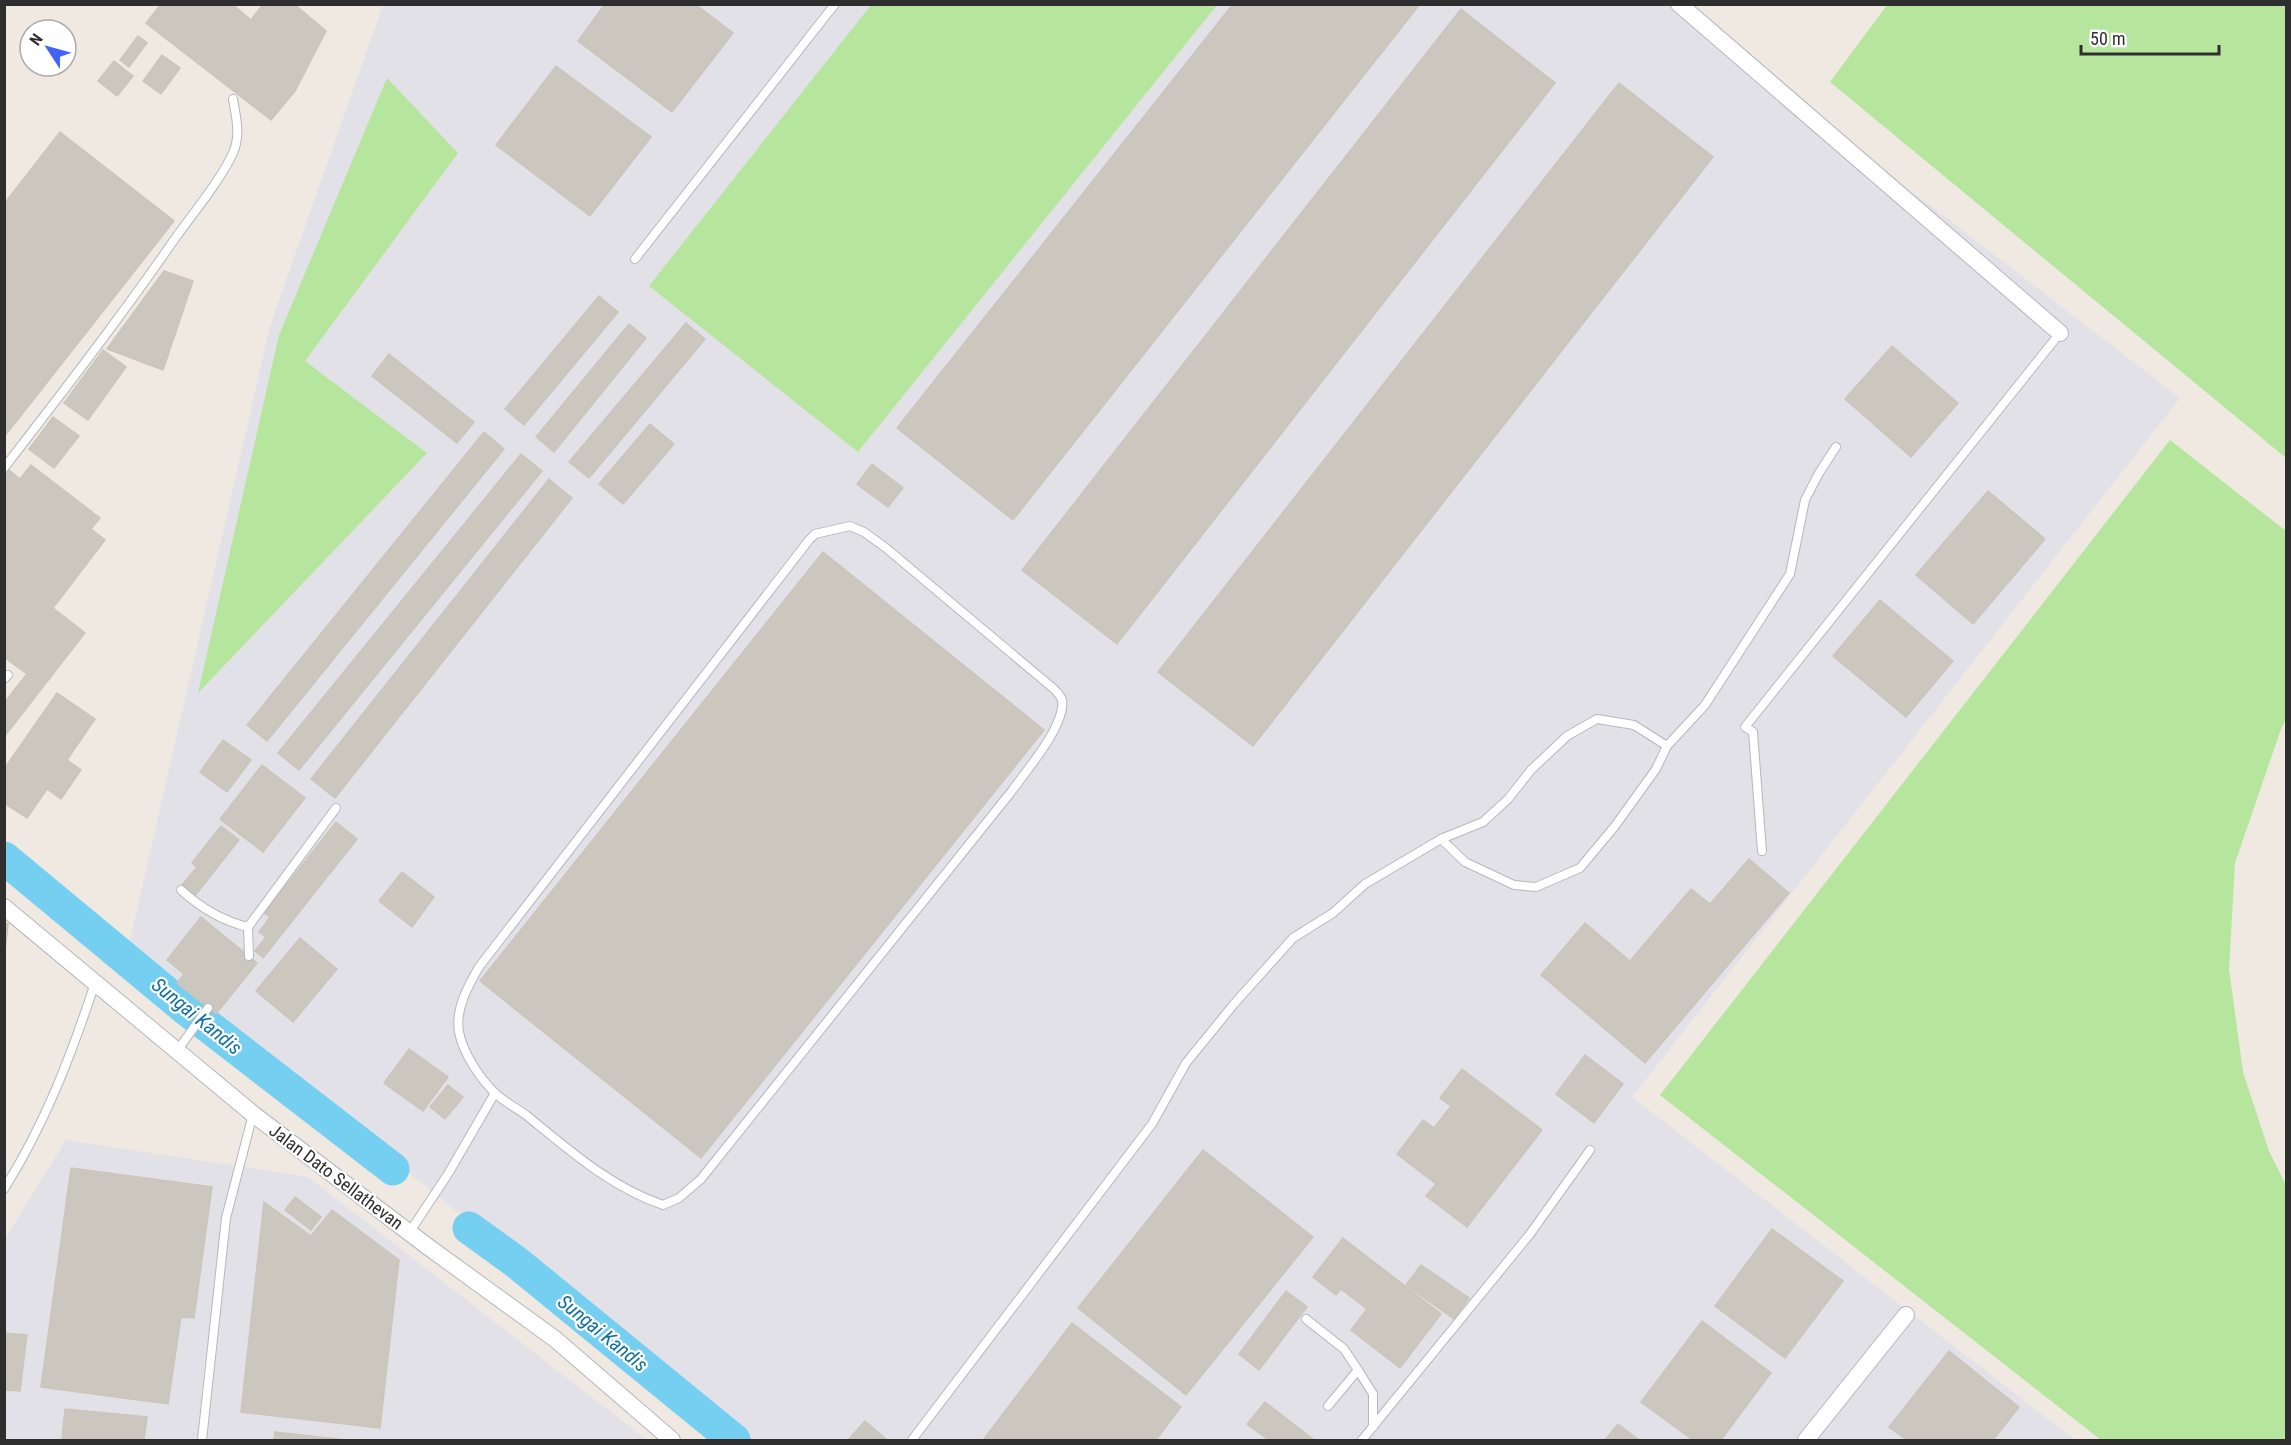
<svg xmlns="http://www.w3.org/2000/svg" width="2291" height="1445" viewBox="0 0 2291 1445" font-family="'Roboto Condensed',sans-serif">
<rect width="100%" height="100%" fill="#efe9e1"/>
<!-- industrial -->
<g fill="#e3e1e8">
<path d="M383,5H1670L2180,398L1632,1097L2075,1440H743L128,949L270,326Z"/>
<path d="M66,1140L308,1177L647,1440H5L4,1240Z"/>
</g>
<!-- green -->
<g fill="#b6e59e">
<path d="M871,5H1217L858,452L649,286Z"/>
<path d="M1887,5H2286V458L1830,82Z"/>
<path d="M387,78L458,153L305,361L427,453L198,693L279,335Z"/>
<path d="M2170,440L2286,531V719L2281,729L2235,863L2229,969L2243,1072L2269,1151L2286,1185V1440H2101L1660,1095Z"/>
</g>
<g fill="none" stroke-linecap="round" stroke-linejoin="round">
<!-- river -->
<g stroke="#75cff0" stroke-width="33">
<path d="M4,858L186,1009L393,1169"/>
<path d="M469,1228L516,1262L734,1440"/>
</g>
</g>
<!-- building -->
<g fill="#cbc7bf" stroke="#cbc5ba" stroke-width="1.5">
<path d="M161,4H232L251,20L263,4H294L326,31L295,91L271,120L146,23Z"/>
<path d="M605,4H695L733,33L672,112L578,41Z"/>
<path d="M1233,4H1420L1013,520L897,428Z"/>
<path d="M1461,9L1555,83L1117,644L1022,570Z"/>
<path d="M138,36L147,43L129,67L120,60Z"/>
<path d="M162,55L180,68L161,94L143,81Z"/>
<path d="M114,61L133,76L117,96L98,81Z"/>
<path d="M556,66L651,137L590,216L496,145Z"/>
<path d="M1619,83L1713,157L1253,746L1158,672Z"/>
<path d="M60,132L174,221L4,437V204Z"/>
<path d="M164,271L193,281L163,370L107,349Z"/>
<path d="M599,296L618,312L524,425L505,409Z"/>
<path d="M686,323L705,339L589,478L569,462Z"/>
<path d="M629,324L646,338L554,452L536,437Z"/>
<path d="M1892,346L1958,403L1911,457L1845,399Z"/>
<path d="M103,350L126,367L88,420L64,403Z"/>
<path d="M389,354L474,422L457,443L372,376Z"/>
<path d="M53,417L79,436L54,468L29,449Z"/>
<path d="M650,424L674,444L623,504L599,484Z"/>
<path d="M484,432L504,449L267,741L247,725Z"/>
<path d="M521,454L542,471L299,770L278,753Z"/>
<path d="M872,464L903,488L888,507L857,484Z"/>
<path d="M31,465L100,518L91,529L105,540L53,608L85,633L4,737V703L27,674L4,657V475L9,470L20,479Z"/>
<path d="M549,479L572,498L335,798L311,779Z"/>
<path d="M1988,491L2045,539L1973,624L1916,575Z"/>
<path d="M823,552L1044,730L701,1158L480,981Z"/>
<path d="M1880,600L1953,661L1906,717L1833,656Z"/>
<path d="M57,693L95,719L67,760L81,770L61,799L47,789L27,818L4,803V769Z"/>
<path d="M223,740L251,760L227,792L200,772Z"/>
<path d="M262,765L305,798L263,852L220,819Z"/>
<path d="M336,822L357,839L263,958L255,951L266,937L259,932L270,917L264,913Z"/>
<path d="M221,826L239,840L194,897L181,886L197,867L192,863Z"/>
<path d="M1749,859L1789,893L1645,1063L1541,975L1585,923L1630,961L1691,889L1710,904Z"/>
<path d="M402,872L434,897L412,927L379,901Z"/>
<path d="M201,917L257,963L216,1014L177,983L184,974L167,960Z"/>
<path d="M4,923L8,924L5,951H4Z"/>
<path d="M300,938L337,969L293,1022L256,991Z"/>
<path d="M409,1049L448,1077L423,1111L384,1083Z"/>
<path d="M1585,1055L1623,1084L1594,1123L1556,1094Z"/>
<path d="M1462,1069L1542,1130L1467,1227L1426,1196L1436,1184L1397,1154L1423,1120L1434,1128L1451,1106L1440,1098Z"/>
<path d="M448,1085L463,1097L445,1119L430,1107Z"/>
<path d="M1203,1150L1313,1237L1186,1395L1078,1308Z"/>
<path d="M71,1168L212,1187L194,1318L181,1317L168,1404L41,1387Z"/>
<path d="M295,1197L321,1217L311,1230L285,1210Z"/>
<path d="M264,1202L311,1236L332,1210L399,1260L380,1428L241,1412Z"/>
<path d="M1772,1229L1843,1281L1785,1358L1715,1306Z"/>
<path d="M1343,1238L1441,1314L1400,1368L1351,1330L1367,1309L1341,1289L1336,1295L1313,1277Z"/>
<path d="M1421,1265L1469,1298L1454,1319L1406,1285Z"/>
<path d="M1286,1291L1307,1307L1259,1370L1239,1354Z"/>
<path d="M1702,1321L1771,1373L1721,1440H1693L1641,1402Z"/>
<path d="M1072,1323L1181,1407L1156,1440H983Z"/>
<path d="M4,1333L27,1335L20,1391L5,1390Z"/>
<path d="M1949,1351L2019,1407L1993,1440H1907L1889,1427Z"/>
<path d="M1265,1402L1314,1440H1269L1247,1424Z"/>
<path d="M65,1409L147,1417L144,1440H62Z"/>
<path d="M865,1421L887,1440H848Z"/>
<path d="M1618,1424L1639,1440H1605Z"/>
<path d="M275,1432L346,1440H274Z"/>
</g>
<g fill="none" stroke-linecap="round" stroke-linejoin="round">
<defs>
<g id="lane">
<path d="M635,259L835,4"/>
<path d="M4,468C62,393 120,318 174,240C193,213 219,183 233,153C241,135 236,117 233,99"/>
<path d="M850,526L864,532L886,548L1054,689C1057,692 1061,696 1062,700C1066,725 1026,771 1011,792L701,1179L679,1198L663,1205C610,1187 568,1149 526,1115C516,1108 505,1102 496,1094C480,1079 463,1053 459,1032C455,1009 468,986 479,967L809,540L815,534Z"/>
<path d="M4,679L8,675"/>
<path d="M1441,839L1465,862L1514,885L1536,887L1580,868L1615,826L1656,769L1667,746"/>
<path d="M1762,851L1753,732L1745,727L2060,333"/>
<path d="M181,890C201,908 222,921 248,927"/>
<path d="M249,956L248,927L336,808"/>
<path d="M177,1051L208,1008"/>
<path d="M4,1189C45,1124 71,1056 95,983"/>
<path d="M409,1233L448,1174L495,1093"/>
<path d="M1306,1319L1344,1349L1358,1370L1373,1394V1427"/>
<path d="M1328,1406L1358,1370"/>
<path d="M202,1440L226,1218L253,1114"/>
<path d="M912,1440L1152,1124L1186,1063L1234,1004L1293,938L1333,913L1365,884L1441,839L1483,822L1508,799L1531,770L1567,736L1597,719L1634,725L1667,746L1705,705L1790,574L1805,500L1819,473L1836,447"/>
<path d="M1362,1440L1530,1234L1590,1150"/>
</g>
<g id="street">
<path d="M1679,4L2060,333"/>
<path d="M4,907L253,1114L427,1246L555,1339L672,1440"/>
<path d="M1806,1440L1906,1315"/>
</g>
</defs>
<!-- lane casing -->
<use href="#lane" stroke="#b4b7c1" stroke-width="10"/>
<!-- street casing -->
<use href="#street" stroke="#b4b7c1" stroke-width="18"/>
<!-- lane -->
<use href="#lane" stroke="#fff" stroke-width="8"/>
<!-- street -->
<use href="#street" stroke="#fff" stroke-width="16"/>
</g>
<g text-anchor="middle" stroke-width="4.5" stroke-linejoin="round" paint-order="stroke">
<!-- street labels -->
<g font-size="18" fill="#2e2e2e" stroke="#fff">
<text transform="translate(336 1177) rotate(37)" y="6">Jalan Dato Sellathevan</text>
</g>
<!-- water labels -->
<g font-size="20" font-style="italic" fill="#0d6fa3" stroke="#fff">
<text transform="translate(197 1016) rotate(39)" y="7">Sungai Kandis</text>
<text transform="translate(603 1333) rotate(39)" y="7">Sungai Kandis</text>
</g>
</g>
<!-- border -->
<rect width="2291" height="1445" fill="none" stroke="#2e2e2e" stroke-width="12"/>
<!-- north arrow -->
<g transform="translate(48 48) rotate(306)"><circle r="28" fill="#ffffff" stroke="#ababab" stroke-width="1.5"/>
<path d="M0-4.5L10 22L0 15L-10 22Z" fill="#4264fb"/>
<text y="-9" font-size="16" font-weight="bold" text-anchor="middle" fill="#2e2e2e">N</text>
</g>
<!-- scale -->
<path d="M2081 45v9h138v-9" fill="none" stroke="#2e2e2e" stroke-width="3"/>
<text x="2090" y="45" font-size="18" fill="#2e2e2e" stroke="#ffffff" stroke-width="4.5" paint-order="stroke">50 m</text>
</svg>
